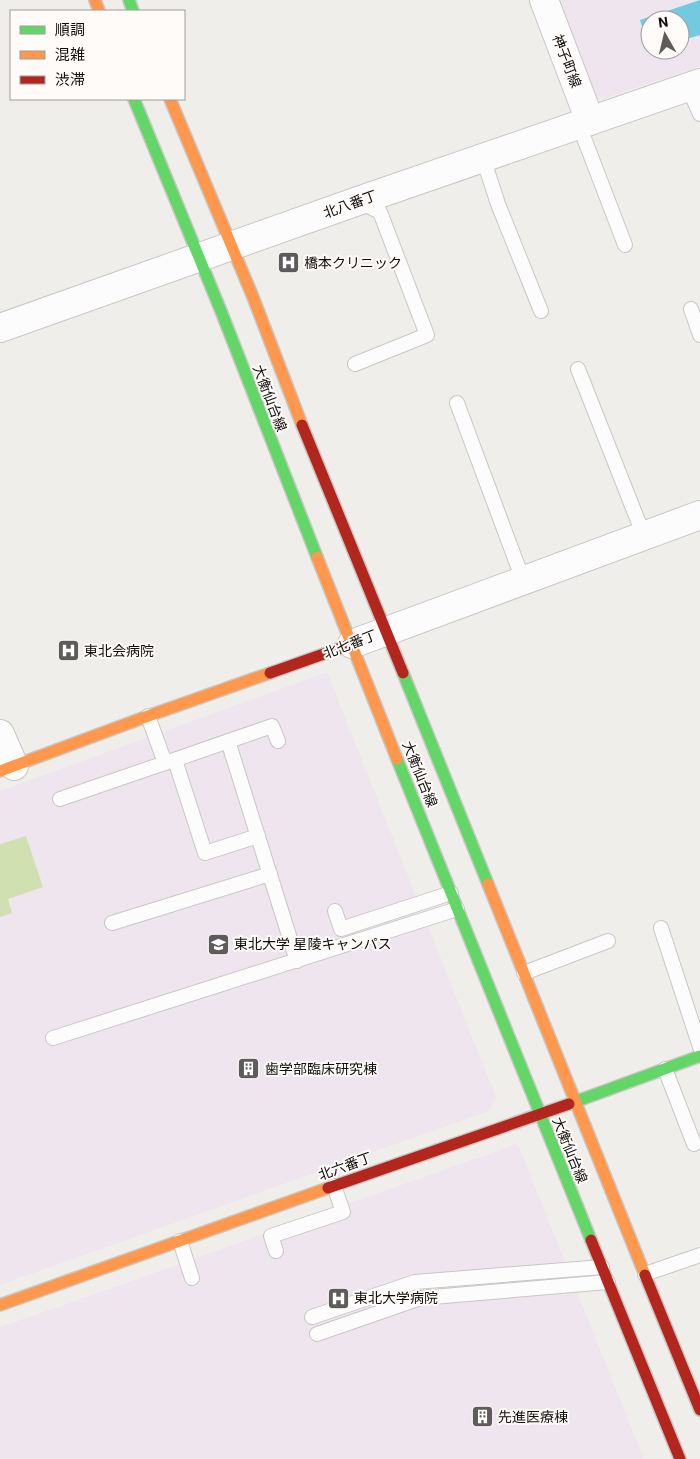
<svg xmlns="http://www.w3.org/2000/svg" width="700" height="1459" viewBox="0 0 700 1459" font-family="Roboto,'Noto Sans JP',sans-serif">
<rect width="100%" height="100%" fill="#f0eeeb"/>
<!-- education -->
<g fill="#efe5ee" fill-rule="evenodd">
<path d="M560,0H700V66L603,99L593,95ZM650,20H680V50H650Z"/>
<path d="M327,672L496,1097L489,1111L0,1285V791Z"/>
<path d="M516,1144L520,1149L644,1459H0V1327L95,1294Z"/>
</g>
<!-- green -->
<path fill="#d1e0b1" d="M26,836L43,887L8,899L12,913L0,917V844Z"/>
<!-- water -->
<path fill="#73cae0" d="M700,0V35L680,41V20H650V50L640,20Z"/>
<g fill="none" stroke-linecap="round" stroke-linejoin="round">
<defs>
<g id="lane">
<path d="M688,87L700,114"/>
<path d="M579,125L625,245"/>
<path d="M483,158L498,204L541,311"/>
<path d="M691,309L700,335"/>
<path d="M355,364L427,335L380,212L360,202"/>
<path d="M578,369L644,536"/>
<path d="M457,403L523,580"/>
<path d="M148,716L165,763L272,726L278,741"/>
<path d="M228,741L297,961"/>
<path d="M175,760L205,853L258,836"/>
<path d="M60,799L165,763"/>
<path d="M335,911L341,929L451,893"/>
<path d="M112,923L270,874"/>
<path d="M661,928L700,1047"/>
<path d="M524,973L608,941"/>
<path d="M53,1038L457,909"/>
<path d="M665,1069L694,1144"/>
<path d="M180,1241L192,1278"/>
<path d="M276,1251L271,1236L343,1212L334,1186"/>
<path d="M645,1274L700,1255"/>
<path d="M312,1317L415,1282L602,1267"/>
<path d="M317,1334L421,1298L608,1282"/>
</g>
<g id="street">
<path d="M544,0L590,121"/>
<path d="M0,328L358,201L700,83"/>
<path d="M352,644L700,515"/>
<path d="M0,734L14,766"/>
</g>
<g id="fast">
<path d="M129,0L133,11"/>
<path d="M134,99L221,311L317,557"/>
<path d="M403,673L488,884"/>
<path d="M397,759L591,1240"/>
<path d="M569,1104L700,1056"/>
</g>
<g id="slow">
<path d="M95,0L99,11"/>
<path d="M170,99L253,297L302,425"/>
<path d="M317,557L397,759"/>
<path d="M0,771L148,716L270,673"/>
<path d="M488,884L645,1275"/>
<path d="M0,1305L328,1188"/>
</g>
<g id="jam">
<path d="M302,425L403,673"/>
<path d="M270,673L352,644"/>
<path d="M328,1188L569,1104"/>
<path d="M591,1240L680,1459"/>
<path d="M645,1275L700,1410"/>
</g>
</defs>
<!-- lane casing -->
<use href="#lane" stroke="#c8c7c4" stroke-width="16"/>
<!-- street casing -->
<use href="#street" stroke="#c8c7c4" stroke-width="30"/>
<!-- fast casing -->
<use href="#fast" stroke="#c8c7c4" stroke-width="14"/>
<!-- slow casing -->
<use href="#slow" stroke="#c8c7c4" stroke-width="14"/>
<!-- jam casing -->
<use href="#jam" stroke="#c8c7c4" stroke-width="14"/>
<!-- lane -->
<use href="#lane" stroke="#fdfcfc" stroke-width="14"/>
<!-- street -->
<use href="#street" stroke="#fdfcfc" stroke-width="28"/>
<!-- fast -->
<use href="#fast" stroke="#63d668" stroke-width="11"/>
<!-- slow -->
<use href="#slow" stroke="#ff974d" stroke-width="11"/>
<!-- jam -->
<use href="#jam" stroke="#b3261e" stroke-width="11"/>
</g>
<!-- icons -->
<defs>
<symbol id="hospital-square" viewBox="-11 -11 22 22"><rect x="-9" y="-9" width="18" height="18" rx="4" fill="#5e5c5b" stroke="#fffbf8"/><path d="M-5-5h3v3.5h4V-5h3V5h-3V1.5h-4V5h-3Z" fill="#fff"/></symbol>
<symbol id="university-square" viewBox="-11 -11 22 22"><rect x="-9" y="-9" width="18" height="18" rx="4" fill="#5e5c5b" stroke="#fffbf8"/><path d="M0-5L7-2L0 1L-7-2ZM-4 1L0 2.5L4 1V4Q0 6-4 4Z" fill="#fff"/></symbol>
<symbol id="building-square" viewBox="-11 -11 22 22"><rect x="-9" y="-9" width="18" height="18" rx="4" fill="#5e5c5b" stroke="#fffbf8"/><path d="M-4-6H4V6H1V3H-1V6H-4ZM-2.5-4.3h1.7v1.8h-1.7ZM.8-4.3h1.7v1.8H.8ZM-2.5-1h1.7V.8h-1.7ZM.8-1h1.7V.8H.8Z" fill="#fff"/></symbol>
</defs>
<g fill-rule="evenodd">
<use href="#hospital-square" x="276" y="250" width="25" height="25"/>
<use href="#hospital-square" x="56" y="638" width="25" height="25"/>
<use href="#university-square" x="206" y="932" width="25" height="25"/>
<use href="#building-square" x="236" y="1056" width="25" height="25"/>
<use href="#hospital-square" x="326" y="1286" width="25" height="25"/>
<use href="#building-square" x="470" y="1404" width="25" height="25"/>
</g>
<g text-anchor="middle" stroke-width="4" stroke-linejoin="round" paint-order="stroke">
<!-- street labels -->
<g font-size="14" fill="#100e0d" stroke="#fffbf8">
<text transform="translate(567 61) rotate(69)" y="5">神子町線</text>
<text transform="translate(350 204) rotate(-20)" y="5">北八番丁</text>
<text transform="translate(270 398) rotate(69)" y="5">大衡仙台線</text>
<text transform="translate(350 644) rotate(-21)" y="5">北七番丁</text>
<text transform="translate(420 774) rotate(68)" y="5">大衡仙台線</text>
<text transform="translate(570 1150) rotate(68)" y="5">大衡仙台線</text>
<text transform="translate(345 1166) rotate(-20)" y="5">北六番丁</text>
</g>
<!-- poi labels -->
<g font-size="14" fill="#100e0d" stroke="#fffbf8" text-anchor="start">
<text x="304" y="268">橋本クリニック</text>
<text x="84" y="656">東北会病院</text>
<text x="234" y="949">東北大学 星陵キャンパス</text>
<text x="265" y="1074">歯学部臨床研究棟</text>
<text x="354" y="1303">東北大学病院</text>
<text x="498" y="1422">先進医療棟</text>
</g>
</g>
<!-- legend -->
<rect x="10" y="10" width="175" height="90" fill="#fffbf8" stroke="#9f9c9a"/>
<rect x="20" y="26" width="25" height="8" fill="#63d668" stroke="#9f9c9a"/>
<text x="55" y="35" font-size="15" fill="#100e0d">順調</text>
<rect x="20" y="51" width="25" height="8" fill="#ff974d" stroke="#9f9c9a"/>
<text x="55" y="60" font-size="15" fill="#100e0d">混雑</text>
<rect x="20" y="76" width="25" height="8" fill="#b3261e" stroke="#9f9c9a"/>
<text x="55" y="85" font-size="15" fill="#100e0d">渋滞</text>
<!-- north arrow -->
<g transform="translate(665 35) rotate(352)"><circle r="24" fill="#fffbf8" stroke="#9f9c9a"/>
<path d="M0-4L9 19L0 12L-9 19Z" fill="#5e5c5b"/>
<text y="-8" font-size="14" font-weight="bold" text-anchor="middle" fill="#100e0d">N</text>
</g>
</svg>
